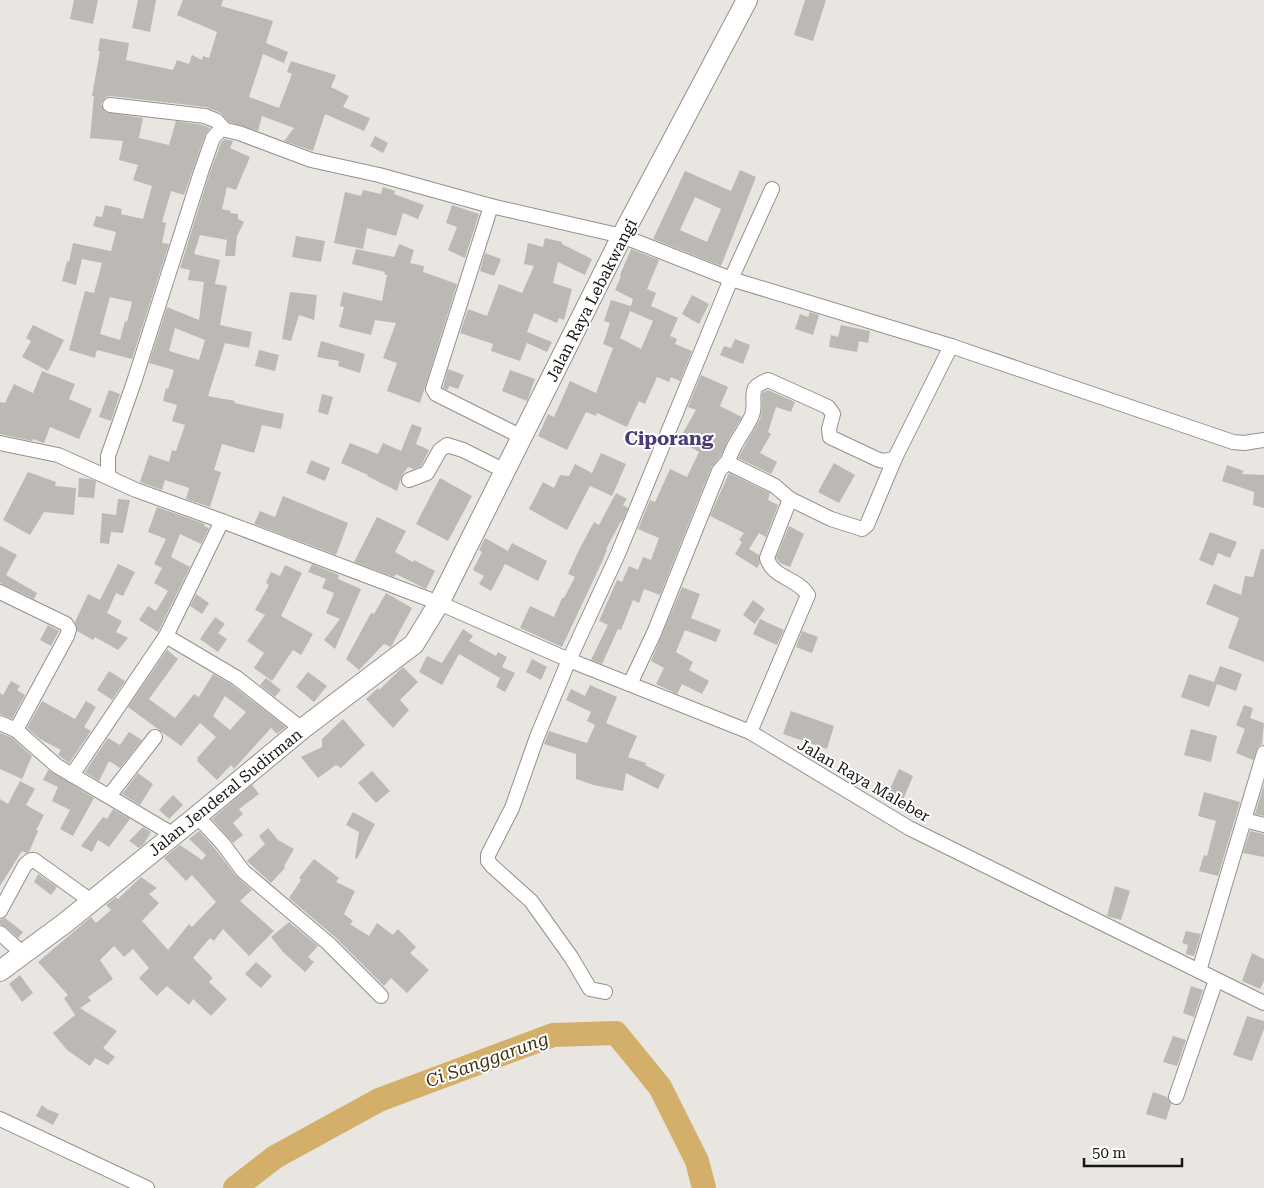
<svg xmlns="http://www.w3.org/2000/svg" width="1264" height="1188" viewBox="0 0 1264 1188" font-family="'Roboto Serif',serif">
<rect width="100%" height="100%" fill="#e9e6e1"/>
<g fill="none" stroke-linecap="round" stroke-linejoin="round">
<!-- river -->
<path stroke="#d4af6a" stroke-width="24" d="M235,1188L275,1157L379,1100L553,1035L616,1033L660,1087L697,1161L704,1188"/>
</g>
<!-- building -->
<g fill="#bcb9b4" fill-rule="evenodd">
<path d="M74,0H98L93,24L70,19Z"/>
<path d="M138,0H156L150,32L132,28Z"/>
<path d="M183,0H223L221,6L273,21L266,43L288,52L284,63L263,54L249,97L279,108L292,74L287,72L291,61L336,75L331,87L349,96L343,107L370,118L364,131L325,114L313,151L284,141L294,128L262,116L258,131L229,122L221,113L206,107L111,96L106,97L101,104L105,112L143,118L139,138L169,145L176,121L203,125L210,128L205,135L184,195L171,191L162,222L166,223L162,243L169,244L132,359L97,350L95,358L69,350L85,291L94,293L102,263L82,259L76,285L62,281L67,261L69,262L73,243L111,251L116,232L93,226L96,216L102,217L105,205L122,209L121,214L143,219L152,186L133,180L138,165L119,160L123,141L90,138L94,96H92L100,51H98L100,38L129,43L126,60L173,70L177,60L189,64L192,55L202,60L203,56L209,58L217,32L177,15ZM110,297L132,302L127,322L125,321L120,340L100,334Z"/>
<path d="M805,0H826L813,41L794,35Z"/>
<path d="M375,136L388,143L383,153L370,146Z"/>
<path d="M224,139L233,141L230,148L250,157L236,190L227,187L222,209L231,211L230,213L238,214V219L244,222L237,236L235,256H225L227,240L200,235L194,254L220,260L215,284L227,286L220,325L252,332L249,348L225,343L208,396L235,401L234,403L284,414L281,429L262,425L254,453L222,444L214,470L221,472L210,507L186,499L189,488L165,480L162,490L140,482L149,455L169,462L172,450L176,451L185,425L172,421L177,405L163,401L166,388L168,389L174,370L149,363L167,307L199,320L204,282L188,280L190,270L180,268L209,175L221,143ZM175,328L205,340L199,360L169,351Z"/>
<path d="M740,170L756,177L721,266L653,239L685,171L731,191ZM695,197L721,209L707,242L680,230Z"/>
<path d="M383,187L395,191L394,194L424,205L418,219L403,213L396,236L367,228L363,249L334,243L345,192L361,196L363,190L381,194Z"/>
<path d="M452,205L479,214L465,258L448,250L457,227L446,223Z"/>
<path d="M296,236L325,241L321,262L292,257Z"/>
<path d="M545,238L562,242V244L592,259L585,275L558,262L553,283L572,289L564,320L559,318L557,323L534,313L527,332L552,342L547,352L527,343L520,361L491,351L493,344L460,333L468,309L487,316L499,284L522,293L534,266L524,264L528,243L543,247Z"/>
<path d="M399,244L414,250L410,263L424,266L423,272L457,284L420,403L387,391L397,363L383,358L396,323L375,320L371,335L339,327L344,307L340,306L343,292L382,301L387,275L384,274L385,272L352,264L356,249L394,257Z"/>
<path d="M631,249L659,260L647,289L656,293L651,306L678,318L670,336L677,339L675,344L692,351L680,381L671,377L669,382L657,377L645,404L639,401L627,427L597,413L596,416L586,412L567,450L538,436L548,414L554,417L570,381L596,393L613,348L603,344L610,323L604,321L611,300L631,306L633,299L615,290L621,276L620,275ZM630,311L653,321L641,349L620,338Z"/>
<path d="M485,253L501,259L494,276L480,271Z"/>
<path d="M290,292L317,295L314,320L299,315L291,341L282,339Z"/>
<path d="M692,295L709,304L699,324L682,314Z"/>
<path d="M810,312L819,315L813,335L795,329L800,314L808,317Z"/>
<path d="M33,325L64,340L48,371L22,357L31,341L26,338Z"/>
<path d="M841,325L870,331L868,343L859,341L857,352L829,347L831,335L838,337Z"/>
<path d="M735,339L750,345L743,364L720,355L724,346L731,348Z"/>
<path d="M321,341L365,354L360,373L338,366L339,361L317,357Z"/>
<path d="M259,350L279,355L275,371L255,366Z"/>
<path d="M448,369L464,375L458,389L449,386L448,390L443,388Z"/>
<path d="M510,370L535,379L527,401L502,391Z"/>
<path d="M42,371L75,384L69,399L92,409L79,439L50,427L44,443L33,439L32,441L0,434V402L5,403L14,384L33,393Z"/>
<path d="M701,375L728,387L720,406L742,417L728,440L721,456L711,468L660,595L644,589L639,603L633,600L621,630L618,629L602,664L591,660L608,625L599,621L617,580L622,582L629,566L638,570L643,557L651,560L659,538L638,529L650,500L655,502L656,500L670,469L687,477L699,452L679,440L696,410L688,407Z"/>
<path d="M109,390L120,394L111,421L99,417Z"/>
<path d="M768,390L795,402L791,412L776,407L768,432L771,434L760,453L777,462L771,474L738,458L760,419L762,409V393Z"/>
<path d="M322,394L333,397L328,415L318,412Z"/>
<path d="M412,424L422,428L416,444L429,450L421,466L414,469L408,467L402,475L397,491L367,476L368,475L341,463L350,443L378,454L383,443L401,451Z"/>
<path d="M601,453L626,464L612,496L590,486L567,530L529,509L543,482L554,488L560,475L569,476L575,464L592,473Z"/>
<path d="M311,460L330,468L325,481L306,473Z"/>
<path d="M834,463L855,475L839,503L818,492Z"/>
<path d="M1227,465L1244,471L1242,474L1264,475V508L1253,505L1254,492L1222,481Z"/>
<path d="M28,472L56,482L55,486L76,488L74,515L44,512L30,535L3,520Z"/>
<path d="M729,473L770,493L768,500L778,505L766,537L759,533L749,549L759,555L760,563L757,568L735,554L742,542L739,540L744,533L710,516Z"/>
<path d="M79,478L90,479L96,481L94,498L78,497Z"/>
<path d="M440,478L472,496L448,541L416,524Z"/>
<path d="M616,493L627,499L623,505L628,508L622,522L621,521L606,549L607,550L601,564L562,647L520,628L530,606L554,617L562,598H564L575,577L568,574L580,548L594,522L599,525Z"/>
<path d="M283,496L348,523L336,555L254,524L260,511L275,517Z"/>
<path d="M118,499L130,500L123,533L111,532L109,544L100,543L102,513L116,515Z"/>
<path d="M157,507L205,524L204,526L209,528L201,544L180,534L171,557L190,567L158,632L139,620L148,606L156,611L168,591L154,583L162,568L154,564L166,539L148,532Z"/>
<path d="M377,517L406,531L395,552L413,562L414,560L435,571L426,589L396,574L394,577L354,562Z"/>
<path d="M789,526L804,534L790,567L780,563L776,558Z"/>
<path d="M1210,532L1237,542L1230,558L1218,553L1213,566L1199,560Z"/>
<path d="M485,538L508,551L512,543L547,561L538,581L505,564L491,591L479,584L484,576L473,570L482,552L479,550Z"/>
<path d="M0,546L17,555L6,575L37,593L34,599L0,583Z"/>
<path d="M1261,549H1264V662L1228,648L1239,618L1206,604L1214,584L1241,595L1245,576L1253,577Z"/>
<path d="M118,564L135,572L123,596L116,593L107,613L122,621L116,632L128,638L118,650L95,637L93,640L77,631L75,622L88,594L100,600Z"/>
<path d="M312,564L339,575L338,579L361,589L335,649L324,640L340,619L326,613L334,593L322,588L326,579L308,572Z"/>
<path d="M285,565L302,573L281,616L313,634L301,655L293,650L272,681L254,668L264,653L247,641L265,615L255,610L269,585L266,583L271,572L280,576Z"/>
<path d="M682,587L700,594L691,618L721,630L716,642L685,630L676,652L693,662L689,670L709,681L702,694L682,684L677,694L656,684L664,668L651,661Z"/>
<path d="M386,593L412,608L391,647L384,644L359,670L346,659L371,613L374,614Z"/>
<path d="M196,594L209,603L202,614L190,606Z"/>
<path d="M753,600L765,609L755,624L743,615Z"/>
<path d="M215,617L225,624L218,633L227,639L218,652L200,639Z"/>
<path d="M760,619L784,630L777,645L753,634Z"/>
<path d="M48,625L59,631L51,646L40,640Z"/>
<path d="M463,629L473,636L469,641L496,656L498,652L507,657L502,667L515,673L505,692L496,687L500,678L459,654L442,685L419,672L427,656L442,663Z"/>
<path d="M802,631L818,637L812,653L796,647Z"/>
<path d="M167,650L178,659L149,699L175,718L194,694L199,697L213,674L232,685L286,727L277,734L271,728L234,769L231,765L217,780L197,761L198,759L197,758L216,737L200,723L181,746L128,707ZM225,696L246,712L230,730L213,716Z"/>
<path d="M532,659L547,667L541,680L526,672Z"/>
<path d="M1220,666L1242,674L1236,691L1217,684L1209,707L1181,697L1189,674L1214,682Z"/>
<path d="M403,667L418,682L400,700L409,710L393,728L366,699L378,688L379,690Z"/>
<path d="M109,671L125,681L112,700L97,690Z"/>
<path d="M308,672L327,686L314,702L296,687Z"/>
<path d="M266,678L281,690L275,697L260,685Z"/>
<path d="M11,681L20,686L17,690L25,695L12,719L0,714V693L3,695Z"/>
<path d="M590,685L617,697L606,723L637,736L628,757L646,763L645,765L665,775L658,789L626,773L623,791L594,785L576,779V754L544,744L549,731L587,743L595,725L587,721L591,712L566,700L571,689L585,696Z"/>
<path d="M42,701L75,719L86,701L96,707L84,727L91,731L69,763L58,755L61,750L40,739L27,728Z"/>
<path d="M1244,705L1253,708L1250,718L1264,723L1262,744L1258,747L1253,760L1236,753L1245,729L1236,725Z"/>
<path d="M791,711L834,726L827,749L783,734Z"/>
<path d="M343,719L365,745L341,768L336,765L318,778L301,757L322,747V739Z"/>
<path d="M1191,729L1217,736L1211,762L1184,755Z"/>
<path d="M129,732L142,740L120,768L109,761L99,781L85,772L108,738L120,745Z"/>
<path d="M0,733L11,737L32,756L22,779L0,769Z"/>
<path d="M899,769L913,776L900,807L885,800Z"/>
<path d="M48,770L94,798L73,836L60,829L70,810L52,801L58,787L43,780Z"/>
<path d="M372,771L390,791L376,803L358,783Z"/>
<path d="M138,773L153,784L140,805L122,794Z"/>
<path d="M20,781L35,789L26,805L44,815L36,830L38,831L29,852L26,853L22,851L0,886V799L8,804Z"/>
<path d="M1264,784V816L1255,814Z"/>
<path d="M252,785L259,794L239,809L243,814L233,823L243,835L233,843L212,819Z"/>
<path d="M1204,792L1240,802L1218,876L1199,871L1204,855L1207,856L1216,821L1198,816Z"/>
<path d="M173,795L183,805L169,819L159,810Z"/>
<path d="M113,809L130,819L109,847L98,840L92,852L81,846L103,817L107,819Z"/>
<path d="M353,812L375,824L357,859L355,858L359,832L346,825Z"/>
<path d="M143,827L151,832L144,844L139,848L129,841Z"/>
<path d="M268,828L278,840L294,849L284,866L285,868L271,883L247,861L265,844L259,836Z"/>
<path d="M199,831L216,850L236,876L252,890L240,901L274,931L249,956L223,929L214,941L210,938L193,958L213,978L209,982L227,999L211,1016L193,999L189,1005L167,986L157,996L139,978L149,968L133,949L124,957L114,946L100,960L113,979L88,997L91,1001L80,1008L117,1031L103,1048L115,1057L108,1065L95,1058L90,1066L67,1050L53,1033L75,1015L64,998L68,995L38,962L91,917L96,923L111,910L106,905L116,897L118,899L141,877L157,888L149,894L159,903L142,921L168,950L189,924L192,927L216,902L192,875L186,881L164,858L180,845L202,860L206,855L189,839Z"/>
<path d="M1250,831L1264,834V857L1243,853Z"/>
<path d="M314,859L339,878L336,882L355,891L344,914L353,921L350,924L369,936L377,923L393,935L398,929L416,947L410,953L429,970L407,993L391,978L384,986L335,937L289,898L301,880L299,878Z"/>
<path d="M38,874L57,887L51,895L34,882Z"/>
<path d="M1115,886L1130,891L1121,920L1107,916Z"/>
<path d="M5,918L23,932L18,938L6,927L0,924V920Z"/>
<path d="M289,922L318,946L308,957L314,962L305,972L283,952L271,937Z"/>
<path d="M1186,931L1201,934L1194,956L1186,954L1188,945L1182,943Z"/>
<path d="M1252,953L1264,959V981L1260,989L1242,981Z"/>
<path d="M256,962L272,976L261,988L245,974Z"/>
<path d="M20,975L33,993L22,1002L9,984Z"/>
<path d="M1191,986L1203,990L1194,1017L1183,1013Z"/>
<path d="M1247,1016L1264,1021V1029L1252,1061L1233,1055Z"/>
<path d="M1173,1036L1186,1040L1177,1066L1163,1062Z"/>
<path d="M1153,1092L1167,1097L1171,1104L1166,1120L1146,1114Z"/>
<path d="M42,1105L47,1109L59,1114L53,1125L36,1116Z"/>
</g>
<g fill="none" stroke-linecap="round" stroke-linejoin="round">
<defs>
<g id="street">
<path d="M110,105L205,116L217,121L224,129"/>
<path d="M491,206L433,389L436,394L522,437"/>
<path d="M0,443L58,455L136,490L222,521L439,603L569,660L750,732L909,828L1264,1003"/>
<path d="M113,479L108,477V456L134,382L201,172L213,138L221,129L239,133L311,160L379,175L491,206L622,236L731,279L951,346L1233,442L1244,443L1264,440"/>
<path d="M409,480L427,473L440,450L447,445L463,450L505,471"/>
<path d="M790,499L831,519L862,529L867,525L895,458"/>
<path d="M0,592L66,624L69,629L67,636L16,730"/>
<path d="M166,636L237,678L302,729"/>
<path d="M630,684L654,633L719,471L728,461"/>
<path d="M0,723L16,730L57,766L174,835"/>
<path d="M750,732L808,595C798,578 772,578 767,558L790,499L775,486L728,463C731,445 746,431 752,415C756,405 751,396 755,388C758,384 763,382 768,380L828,407L833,414L829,429L830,437L879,460L886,461L895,458L951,346"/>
<path d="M72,775L166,636L222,521"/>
<path d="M109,796L155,737"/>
<path d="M197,816L223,844L243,871L329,944L381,996"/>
<path d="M1244,820L1264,825"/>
<path d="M0,911L25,865L31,860H34L91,901"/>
<path d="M0,933L23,954"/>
<path d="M1199,971L1264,753"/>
<path d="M605,992L590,989L571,957L531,901L492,866L488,861V855L512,808L537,737L569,660L618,554L731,279L772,189"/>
<path d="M1176,1097L1216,980"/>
<path d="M0,1119L147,1188"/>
</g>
<path id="secondary" d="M0,971L65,923L197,816L302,729L414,644L439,603L622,236L747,0"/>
</defs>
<!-- street casing -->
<use href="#street" stroke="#94918c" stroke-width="16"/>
<!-- secondary casing -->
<use href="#secondary" stroke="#94918c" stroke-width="22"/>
<!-- street -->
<use href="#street" stroke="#fff" stroke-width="14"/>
<!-- secondary -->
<use href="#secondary" stroke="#fff" stroke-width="20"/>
</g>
<g text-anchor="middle" stroke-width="4" stroke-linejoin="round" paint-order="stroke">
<!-- street labels -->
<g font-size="16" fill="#171614" stroke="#fff">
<text transform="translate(591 300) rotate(-63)" y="6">Jalan Raya Lebakwangi</text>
<text transform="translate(864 780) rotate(30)" y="6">Jalan Raya Maleber</text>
<text transform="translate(225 792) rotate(-39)" y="6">Jalan Jenderal Sudirman</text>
</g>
<!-- water labels -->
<g font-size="18" font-style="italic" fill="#413213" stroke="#fff">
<text transform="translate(487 1060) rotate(-20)" y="6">Ci Sanggarung</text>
</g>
<!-- quarter labels -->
<g font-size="19" font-weight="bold" fill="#4a3c79" stroke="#fff">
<text x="669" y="445">Ciporang</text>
</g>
</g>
<!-- scale -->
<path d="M1084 1158v8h98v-8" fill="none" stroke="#171614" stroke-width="2.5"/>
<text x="1092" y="1158" font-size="15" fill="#171614" stroke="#ffffff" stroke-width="4" paint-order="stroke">50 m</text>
</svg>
